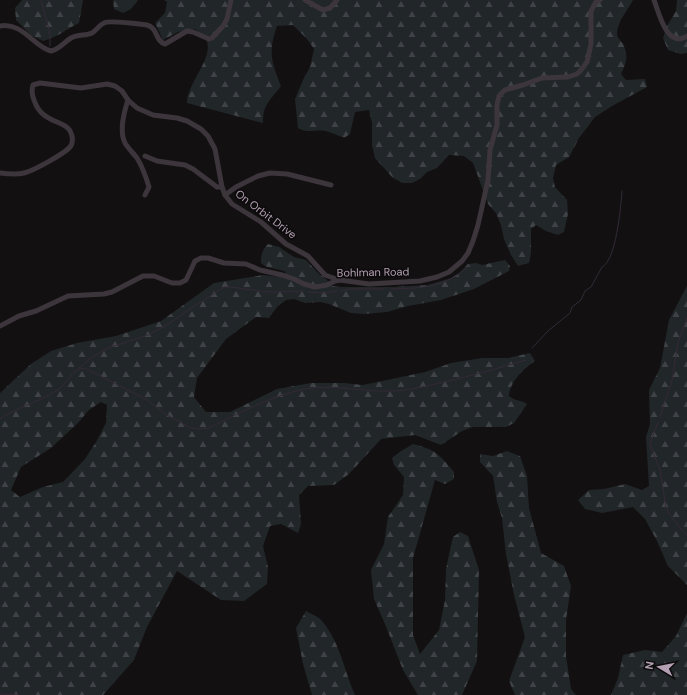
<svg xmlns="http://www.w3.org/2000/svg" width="687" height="695" viewBox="0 0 687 695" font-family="'DM Sans',sans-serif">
<defs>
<pattern id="forest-firs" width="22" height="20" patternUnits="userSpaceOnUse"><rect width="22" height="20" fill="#212629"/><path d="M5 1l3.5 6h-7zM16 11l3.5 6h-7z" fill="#3f4246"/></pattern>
</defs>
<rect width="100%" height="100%" fill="#121011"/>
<!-- forest -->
<g fill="url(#forest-firs)" fill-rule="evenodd">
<path d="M22,0H83L79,23C67,29 56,38 43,41L31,35L16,20L15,8Z"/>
<path d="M113,0H138L131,9L123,13L114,9Z"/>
<path d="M164,0H633C628,10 617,22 617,33C617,39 621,40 623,44C629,56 626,63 621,74L626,80L645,79L647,87L612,106L595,117L579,138L569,157L556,165L553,178L555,187L567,200L568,214L564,232L558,235L546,231L536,225L531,229V253L529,263L518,266L511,255L504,239L501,225L496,213L488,204L473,163L464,156L449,155L437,168L427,172L420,179L412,183H403L393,178L375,158L372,145V123L369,110L355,112L350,134L344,138C338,135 332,133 326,131C315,129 308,134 298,128L295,99L303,80L310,67L314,49L307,39L293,25L277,26C268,52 271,61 281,86C270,101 263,103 263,123L187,103C187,83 215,57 206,40C203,36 199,32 195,29L178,32L163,40L155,23L165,13L167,2Z"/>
<path d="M677,0H687V53L681,54L668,50L663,38L667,26L676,11Z"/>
<path d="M268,244L279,247L294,257L306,260L319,274L326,279L332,286L341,287H393L428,285L451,278L459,273L468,264L476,263L482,265L505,260L510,266L509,271L474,289L441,300L408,306L387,312L364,314L351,313L329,304L320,302L305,303L294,299L286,300L277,307L269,318L256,317L226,339L197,378L194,397L206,412H230L277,389L311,383H344L363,385L425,372L451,363L482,358H508L530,353L535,361C523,369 510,382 509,396C514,401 522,400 527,404L514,423L506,427H473L462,431L441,445L415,435L381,439L349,474L334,485L308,486L299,495L301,524L298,533L281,524L270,526L263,546L268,567L267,584L244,601L221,600L177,571L147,627L134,660L103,695H0V393L31,364L51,351L77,343L116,336L161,321L214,283L263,275L280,277L286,272C277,268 267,269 261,263C261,255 262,250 268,244ZM101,402L107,405L106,423L96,442L85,459L63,482L43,487L20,497L11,490L21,467L51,448L78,423L89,410Z"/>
<path d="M687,286V585L668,566L657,541L645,519L633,507L602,513L585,509L578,500L589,490L604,489L625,484L642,490L649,486L646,437L650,424L649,390L660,368L669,320Z"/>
<path d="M413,444C436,450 439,454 454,472V479L445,484L435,480L413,558V635L420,654L439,630L445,600L446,569L451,545L453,537L460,532L468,536L479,570L477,661L462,695H418L403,670L385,624L374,599L371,570L384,544L388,517L403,495L404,477L394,465L392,458L401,451Z"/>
<path d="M507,451L520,456L527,476L529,508L541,553L564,566L571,586L566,620V656L571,689L576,695H515L509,681L525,637L514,595L506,554L502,518L497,502L493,476L480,462V454L493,456Z"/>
<path d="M306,611C311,614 318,616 322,621C340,642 344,670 355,695H312L303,664L296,628Z"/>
<path d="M687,613V695H611L618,678L623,655L645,650L662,652L676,636Z"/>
</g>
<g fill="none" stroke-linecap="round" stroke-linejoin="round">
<!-- stream -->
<g stroke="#342937" stroke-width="1">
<path d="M41,0L50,34V46"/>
<path d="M391,289C423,288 446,288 470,265"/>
<path d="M341,291L350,289H383"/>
<path d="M308,292L324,293L337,291"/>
<path d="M532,348L548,331L570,313L572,307L581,300L585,291L591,287L602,267C616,261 621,206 622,191"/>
<path d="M79,368L91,358L108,348L148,335L167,325L190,309L224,287H231L259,291L275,292L303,291"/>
<path d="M660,417L672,380L678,343L687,318"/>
<path d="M0,419C19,405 53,399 67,381C72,374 77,366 87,369L147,400L167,415L191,428L198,429L209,428C239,413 271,396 305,389C333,384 361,392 390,391C408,391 426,386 444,382C471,376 499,368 526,360"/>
<path d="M658,422L650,444L660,470L666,507L669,514L687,536"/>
<path d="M0,694L18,695"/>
</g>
<!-- minor -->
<g stroke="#3c353b" stroke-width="5">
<path d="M305,0L323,10L330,8L337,0"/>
<path d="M654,0C659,13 667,49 687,36"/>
<path d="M0,26C23,22 34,47 51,51C60,49 64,42 71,38C78,34 86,36 92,33C97,30 99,25 104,23C109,20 139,24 147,25C158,28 155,41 165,44L187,31L193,32L209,39L212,38L223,26L227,19L231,0"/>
<path d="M128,100C124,112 119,131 125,143C128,148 133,153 137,158C142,166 146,177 149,187L145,195"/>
<path d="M145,156L157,161L185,165L193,169L217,187H222"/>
<path d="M0,173C8,174 16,175 24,173C33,171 64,154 70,147C73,144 73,137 71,133C66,119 42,125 34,100C32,95 31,91 33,85L40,83L81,88L107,84L115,86L122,91L128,100L137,108L153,115L177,118L187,121L201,129L208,136L215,149L222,187L225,195L232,204L261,222L286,244L308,256L325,275L339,280"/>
<path d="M225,195L236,187L258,176L270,173L287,174L331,185"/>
<path d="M0,326L19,316L36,311L68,296L104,294L112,292L143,276H154L172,283H180L186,280L195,261L201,258H208L224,263L246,264L260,270L282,275L294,279L304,284L315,287L327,285L335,281L340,280L369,284L420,281L437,277L449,272L462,261L468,253L473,241L478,225L488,180L490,150L497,125V105L499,96L505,90L523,85L542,78L568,77L577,74L581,70L587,62L591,44V11L596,2L600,0"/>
</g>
</g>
<g text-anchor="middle" stroke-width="3.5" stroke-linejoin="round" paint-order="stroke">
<!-- street labels -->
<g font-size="11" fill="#b3a1b3" stroke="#0d0b0c">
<text transform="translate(266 214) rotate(37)" y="4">On Orbit Drive</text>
<text transform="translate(373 272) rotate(-1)" y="4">Bohlman Road</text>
</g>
</g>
<!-- north arrow -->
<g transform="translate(659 667) rotate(280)" stroke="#0d0b0c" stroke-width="3" paint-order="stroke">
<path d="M0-3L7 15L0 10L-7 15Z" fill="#b3a1b3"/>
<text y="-6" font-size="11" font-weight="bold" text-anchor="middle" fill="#b3a1b3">N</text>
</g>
</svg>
